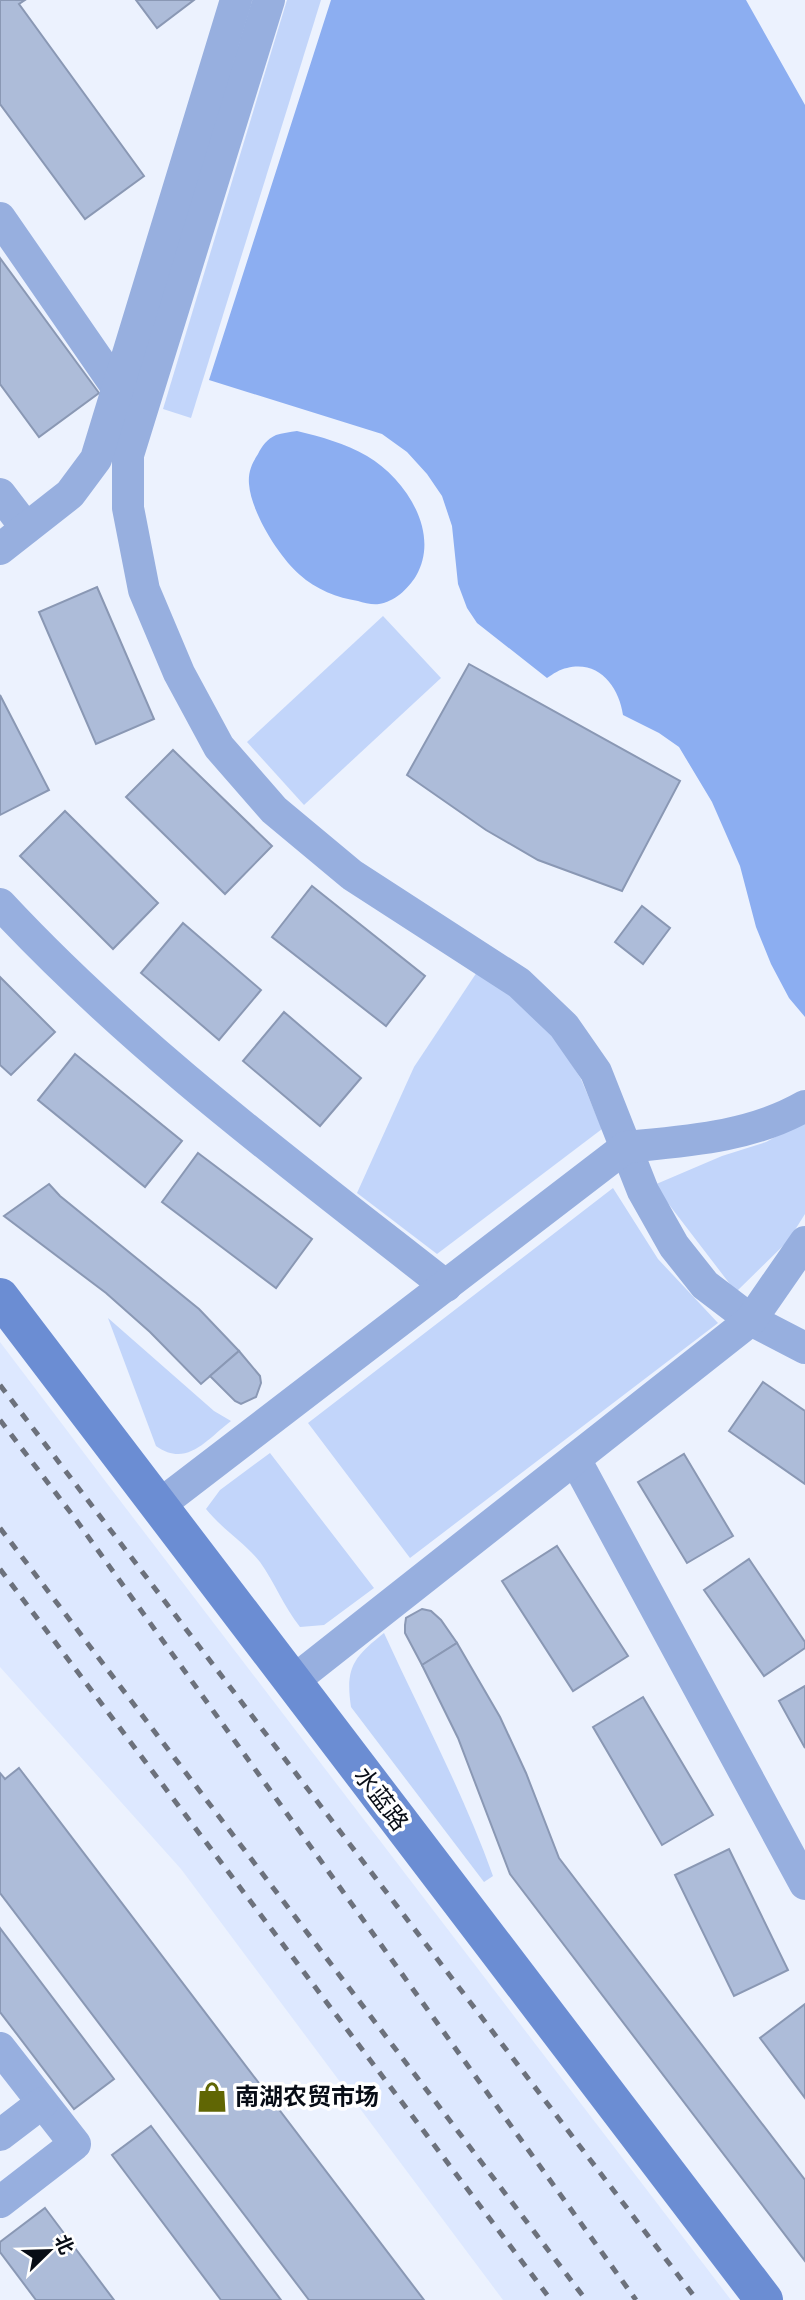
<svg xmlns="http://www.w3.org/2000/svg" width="805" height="2300" viewBox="0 0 805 2300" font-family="'Fira Sans','Noto Sans SC',sans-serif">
<rect width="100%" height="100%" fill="#ecf2fe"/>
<!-- built -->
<path fill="#dde8ff" d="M0,1342L112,1490L731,2300H503L181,1869L0,1667Z"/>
<!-- green -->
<g fill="#c2d5fa">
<path d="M287,0H321L191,418L163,409Z"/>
<path d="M383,616L441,678L304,805L247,742Z"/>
<path d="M477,972L520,999L554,1036L581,1079L602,1129L437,1254L357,1193L414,1067Z"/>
<path d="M805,1121V1214L788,1241L736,1292L654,1185L722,1156L766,1142Z"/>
<path d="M613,1188L658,1259L718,1323L410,1558L308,1423Z"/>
<path d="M108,1318L214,1411L231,1421C206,1440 187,1468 156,1446Z"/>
<path d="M270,1453L374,1588L324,1625L300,1627C284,1607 275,1583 260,1562C244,1542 222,1529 206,1509L220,1490Z"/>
<path d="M384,1633C421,1714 463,1792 493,1876L484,1882L351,1707C345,1667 354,1657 384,1633Z"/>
</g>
<!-- water -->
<g fill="#8caef1">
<path d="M331,0H746L805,105V1017L789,998L771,964L756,927L740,866L712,802L679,747L659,733L623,715C619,687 599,660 567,668C560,669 553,674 547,678L477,623L467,608L458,584L452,526L442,496L427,474L407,452L382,434L209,380Z"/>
<path d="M297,431C321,437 345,443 367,456C406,479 441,533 416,576C408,589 394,602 379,604C373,605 364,603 358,601C338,598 315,589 300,575C279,557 251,512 249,484C248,472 252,463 258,454C262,446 267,439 276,435C282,433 290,432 297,431Z"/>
</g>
<!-- building -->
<g fill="#adbcd9" stroke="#8a98b4" stroke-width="2">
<path d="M0,0H25L19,4L144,176L85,219L0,104Z"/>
<path d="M136,0H194L157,28Z"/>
<path d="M0,258L99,393L39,437L0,384Z"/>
<path d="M97,587L154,719L96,744L39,612Z"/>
<path d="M469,664L680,781L622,891L538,860L486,830L407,775Z"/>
<path d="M0,695L49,790L0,815Z"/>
<path d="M173,750L272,846L225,894L126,797Z"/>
<path d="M65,811L158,903L113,949L20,856Z"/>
<path d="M312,886L425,976L386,1026L272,937Z"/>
<path d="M642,906L670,928L643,964L615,942Z"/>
<path d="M183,923L261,990L219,1040L141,973Z"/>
<path d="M0,977L55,1032L11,1075L0,1065Z"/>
<path d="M284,1012L361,1078L320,1126L243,1061Z"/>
<path d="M75,1054L182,1141L145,1187L38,1100Z"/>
<path d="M198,1153L312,1239L276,1288L162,1202Z"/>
<path d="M49,1184L60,1196L199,1309L239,1351L201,1384L150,1332L106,1293L4,1216Z"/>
<path d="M239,1351L260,1376L261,1383L256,1397L241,1404L235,1401L210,1376Z"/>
<path d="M763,1382L805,1411V1484L729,1431Z"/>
<path d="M684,1454L733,1536L687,1563L638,1482Z"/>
<path d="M557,1546L628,1656L573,1691L502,1581Z"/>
<path d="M749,1559L805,1642V1648L764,1676L704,1590Z"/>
<path d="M422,1609L431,1611L441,1620L457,1643L422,1665L405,1633V1625L406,1618Z"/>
<path d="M457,1643L500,1717L526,1773L559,1858L805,2180V2261L510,1874L458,1738L422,1665Z"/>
<path d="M805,1686V1748L779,1701Z"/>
<path d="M643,1697L713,1815L662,1845L593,1727Z"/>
<path d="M19,1768L424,2300H309L0,1893V1773L5,1779Z"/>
<path d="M729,1849L788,1970L734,1996L675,1875Z"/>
<path d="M0,1928L114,2079L74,2109L0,2012Z"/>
<path d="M805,2004V2098L760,2038Z"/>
<path d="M151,2126L281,2300H221L112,2155Z"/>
<path d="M45,2208L114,2300H36L0,2252V2242Z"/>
</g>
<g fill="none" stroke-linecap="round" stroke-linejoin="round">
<!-- street -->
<g stroke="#97afdf" stroke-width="32">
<path d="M269,0L128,455V508L144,590L179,673L219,747L274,810L352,875L519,983L564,1026L596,1072L643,1191L674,1246L705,1285L751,1320L805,1348"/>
<path d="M0,218L118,389"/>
<path d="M0,494L26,528"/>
<path d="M0,549L70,494L96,459L236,0"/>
<path d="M0,904C134,1048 292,1165 446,1286"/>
<path d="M575,1459L805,1884"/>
<path d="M158,1506L626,1147C688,1141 751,1137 805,1106"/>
<path d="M292,1682L751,1320L805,1242"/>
<path d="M0,2048L75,2144L0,2202"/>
<path d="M0,2135L42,2103"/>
</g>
<!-- secondary -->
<path stroke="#6b8dd3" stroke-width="38" d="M0,1297L764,2300"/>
<!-- rail -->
<g stroke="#6c717c" stroke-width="5" stroke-dasharray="9 9" stroke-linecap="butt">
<path d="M0,1385L697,2300"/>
<path d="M0,1420L74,1517L636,2300"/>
<path d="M0,1528L586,2300"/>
<path d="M0,1569L551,2300"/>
</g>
</g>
<!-- icons -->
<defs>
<symbol id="shop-bare" viewBox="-9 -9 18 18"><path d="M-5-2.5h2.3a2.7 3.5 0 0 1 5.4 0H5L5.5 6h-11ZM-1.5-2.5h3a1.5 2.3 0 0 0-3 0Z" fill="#606604" stroke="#fff" stroke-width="2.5" paint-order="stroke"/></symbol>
</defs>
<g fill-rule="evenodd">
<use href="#shop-bare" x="190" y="2075" width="44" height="44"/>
</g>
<g text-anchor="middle" stroke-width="7" stroke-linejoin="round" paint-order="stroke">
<!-- street labels -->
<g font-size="24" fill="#080d16" stroke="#fff">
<text transform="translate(381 1799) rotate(53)" y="8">水蓝路</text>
</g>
<!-- poi labels -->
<g font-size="24" font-weight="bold" fill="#080d16" stroke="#fff" text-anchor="start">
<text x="235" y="2105">南湖农贸市场</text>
</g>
</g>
<!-- north arrow -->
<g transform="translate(49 2251) rotate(67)" stroke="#ffffff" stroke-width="5" paint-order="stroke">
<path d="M0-5L12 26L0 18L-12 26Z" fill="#080d16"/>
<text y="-10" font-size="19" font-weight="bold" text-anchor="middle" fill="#080d16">北</text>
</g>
</svg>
